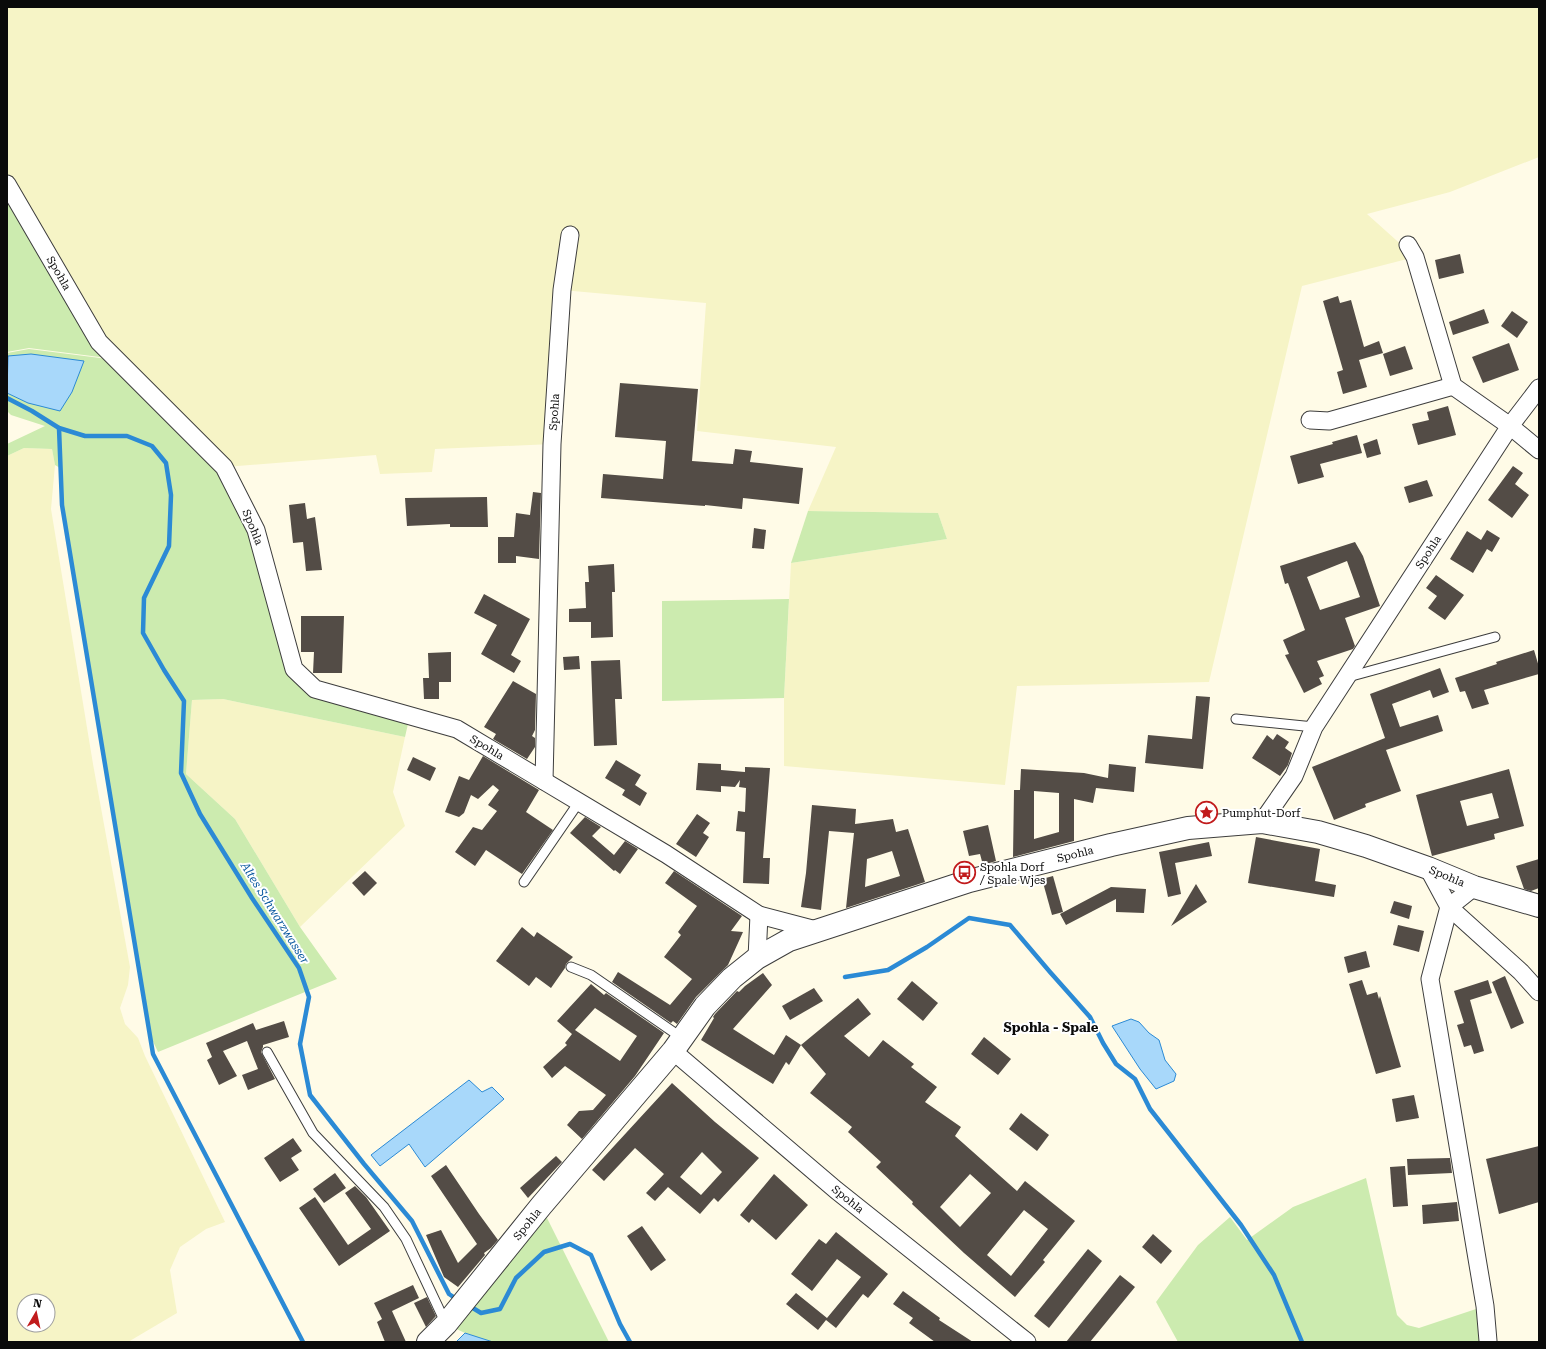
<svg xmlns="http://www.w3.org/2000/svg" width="1546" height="1349" viewBox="0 0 1546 1349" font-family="'Roboto Serif',serif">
<rect width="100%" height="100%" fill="#fffbe7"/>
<!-- farmland -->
<g fill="#f6f4c6" fill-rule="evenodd">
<path d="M7,7H1539V157L1450,192L1367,214L1415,257L1302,286L1209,682L1017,686L1005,785L784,766V698L791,563L947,539L938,513L808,511L836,447L697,431L706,303L562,290L552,444L435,449L432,472L380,474L376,455L225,467L100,341L7,183Z"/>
<path d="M24,448L52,449L55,465L51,509L93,764L130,967L128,985L120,1008L125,1024L138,1038L145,1056L225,1222L206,1229L180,1247L170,1270L177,1313L128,1342H7V456ZM24,1301H48V1325H24Z"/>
<path d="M223,699L405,737L393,792L405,826L300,927L235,819L186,774L192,700Z"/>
</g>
<!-- green -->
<g fill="#ccebaf">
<path d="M7,185L115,359L29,348L7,352Z"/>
<path d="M29,349L116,360L197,440L256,530L294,669L315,689L410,715L405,737L223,699L192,700L186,774L235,819L300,927L337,979L158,1052L149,1033L62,505L60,468L55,465L52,449L24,448L7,456V444L45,426L11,415L7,411V393L28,403L7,379V353Z"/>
<path d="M808,511L938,513L947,539L791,563Z"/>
<path d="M789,599L784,698L662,701V601Z"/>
<path d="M1366,1178L1397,1315L1407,1325L1419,1328L1485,1306L1488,1342H1178L1156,1302L1198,1245L1230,1217L1247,1240L1293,1207Z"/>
<path d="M541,1206L609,1342H493L465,1333L446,1324Z"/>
</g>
<!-- water -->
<g fill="#a8d8fa" stroke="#2b8ad5">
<path d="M31,354L84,361L72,392L60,411L28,403L7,393L8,356Z"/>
<path d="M1131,1019L1139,1022L1149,1033L1159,1040L1165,1060L1176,1074L1174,1081L1156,1089L1140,1069L1112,1026Z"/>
<path d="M469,1080L482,1092L492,1087L504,1099L425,1167L409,1144L380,1166L371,1155Z"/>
<path d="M465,1333L493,1342H456Z"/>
</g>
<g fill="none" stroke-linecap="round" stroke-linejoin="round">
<!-- stream -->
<g stroke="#2b8ad5" stroke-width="4.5">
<path d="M7,398L32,411L59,428L85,436H127L152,446L166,463L171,495L169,546L144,598L143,633L164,670L184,701L181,773L200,814L252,898L299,968L309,997L300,1044L310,1095L364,1164L412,1221L449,1294L458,1300"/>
<path d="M59,428L62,505L153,1054L303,1342"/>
<path d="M845,977L888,970L927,947L969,918L1010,925L1050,972L1090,1017L1103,1043L1116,1064L1135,1079L1150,1109L1241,1225L1274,1275L1302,1342"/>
<path d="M468,1305L481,1313L500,1309L516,1278L544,1252L570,1244L591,1255L620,1324L630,1342"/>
</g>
</g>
<!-- building -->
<g fill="#534c46" fill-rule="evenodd">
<path d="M1460,254L1464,273L1439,279L1435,260Z"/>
<path d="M1338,296L1340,303L1351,300L1364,347L1379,341L1383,353L1359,360L1367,387L1343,394L1337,372L1343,370L1323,301Z"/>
<path d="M1484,309L1489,323L1453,335L1449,322Z"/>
<path d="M1512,311L1528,322L1517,338L1501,326Z"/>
<path d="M1509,343L1519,370L1483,383L1472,357Z"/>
<path d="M1405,346L1413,369L1390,376L1383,354Z"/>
<path d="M620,383L698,389L692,461L733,464L735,449L752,451L750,462L803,468L799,504L743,498L742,509L705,505V506L601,498L603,474L663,479L666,441L615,437Z"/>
<path d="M1448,406L1456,435L1418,445L1412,424L1429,420L1427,412Z"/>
<path d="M1357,435L1362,453L1320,464L1324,477L1298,484L1290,456L1333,444L1332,442Z"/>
<path d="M1377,439L1381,454L1367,458L1363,444Z"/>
<path d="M1513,466L1523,473L1515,484L1529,495L1512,518L1488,500Z"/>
<path d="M1427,480L1433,496L1409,503L1404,487Z"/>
<path d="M533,492L541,493L539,559L516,556V563H498V537H514L516,513L530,515Z"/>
<path d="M487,497L488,527H450V524L407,526L405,498Z"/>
<path d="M305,503L307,519L315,517L322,570L306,571L303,542L293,543L289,505Z"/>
<path d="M754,528L766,530L764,549L752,548Z"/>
<path d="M1487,530L1500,538L1492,552L1487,549L1473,573L1450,559L1467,531L1481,540Z"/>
<path d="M1355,542L1363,556L1380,606L1345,618L1355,646L1353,649L1317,661L1324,676L1319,678L1322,684L1304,693L1285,655L1289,654L1283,640L1305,630L1288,583L1285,584L1280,566ZM1347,561L1360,597L1320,610L1307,577Z"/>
<path d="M614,564L615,592H612L613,637L591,638V622H569V609L586,608L585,582H589L588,566Z"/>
<path d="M1436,575L1464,595L1445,620L1428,608L1437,596L1426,588Z"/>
<path d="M484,594L530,619L511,655L521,661L514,673L481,654L497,625L474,613Z"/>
<path d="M301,616H344L342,673H313L314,652H301Z"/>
<path d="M1534,650L1539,667V674L1484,690L1489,704L1472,709L1465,691L1460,692L1455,678L1497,664L1496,662Z"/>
<path d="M451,652V682H439V699H424L423,678H429L428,653Z"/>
<path d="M579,656L580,669L564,670L563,657Z"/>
<path d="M620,660L622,699H615L617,745L594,746L591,661Z"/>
<path d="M1440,668L1449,692L1433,698L1430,690L1392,704L1400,727L1438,715L1443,731L1386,750L1401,791L1365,804L1366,807L1334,820L1312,767L1385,738L1370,694Z"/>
<path d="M513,681L536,694L535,730L532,736L535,738V747L527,759L493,739L496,734L484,727Z"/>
<path d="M1196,696L1210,697L1203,769L1145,763L1148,735L1192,739Z"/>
<path d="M1277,734L1289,742L1285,748L1292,753L1288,765L1280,776L1252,758L1267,735L1273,740Z"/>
<path d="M483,756L539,790L526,812L553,830L522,874L486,850L475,866L455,852L473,827L482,830L497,811L488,805L499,790L493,785L478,799L471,795L464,813L459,817L445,812L459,776L469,780Z"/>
<path d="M413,757L436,768L430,781L407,770Z"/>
<path d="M616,760L641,775L635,785L647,793L640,806L622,795L625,790L605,778Z"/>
<path d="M698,763L721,764V770L745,772V767L770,768L763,858H770L769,884L743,883L745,832L736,831L738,811L745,812L746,788L739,787L740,780L735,787L721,786V792L696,790Z"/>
<path d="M1109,764L1136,767L1134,792L1096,788L1093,803L1074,799V841L1013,857L1014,790H1020L1021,769L1084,773L1108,778ZM1034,791L1059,793V832L1034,839Z"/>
<path d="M1509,769L1524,826L1494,834L1495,839L1432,856L1416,795ZM1492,793L1499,818L1467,826L1460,801Z"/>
<path d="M812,805L856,809L855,824L893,819L896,832L908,829L925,882L846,908L854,833L829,831L821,910L801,907L806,873ZM892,851L900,876L865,887L867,859Z"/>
<path d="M697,814L710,823L703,833L709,837L696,857L676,844Z"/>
<path d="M585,817L601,827L592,836L614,855L625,841L638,849L620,874L615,870L614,871L570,833Z"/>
<path d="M988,825L996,861L983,865L980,854L969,856L963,831Z"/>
<path d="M1256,837L1320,849L1315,881L1336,885L1334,897L1248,883Z"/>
<path d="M1209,842L1212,856L1175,863L1181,894L1168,897L1159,852Z"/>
<path d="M1539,859V888L1531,891L1524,889L1516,866Z"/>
<path d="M365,871L377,883L364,896L352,883Z"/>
<path d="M674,871L742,916L731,931L743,932L728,965L696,997L677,1024L673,1021L671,1023L612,982L618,972L670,1005L692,979L664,957L681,935L678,932L697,906L665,883Z"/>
<path d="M1053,876L1063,912L1052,915L1042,879Z"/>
<path d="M1196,884L1207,902L1171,926Z"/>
<path d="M1111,887L1146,889L1144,913L1116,912V899L1066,925L1060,914Z"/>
<path d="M1394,901L1412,906L1409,919L1390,913Z"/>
<path d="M1398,925L1424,931L1419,952L1393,945Z"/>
<path d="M522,927L534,937L537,932L573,957L566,964L565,968L551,988L536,977L529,986L496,961Z"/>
<path d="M1366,951L1370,967L1348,973L1344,957Z"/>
<path d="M763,973L772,985L733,1029L774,1055L786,1035L801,1045L789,1065L786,1062L773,1084L701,1040L714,1018L713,1017L715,1014L737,991L739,992L745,986Z"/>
<path d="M1505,976L1524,1023L1511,1029L1492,982Z"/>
<path d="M1362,980L1367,995L1377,992L1379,999L1380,996L1401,1067L1376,1074L1349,984Z"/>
<path d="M1488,980L1492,993L1470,1000L1484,1051L1474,1054L1471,1045L1464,1047L1457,1025L1464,1023L1454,991Z"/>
<path d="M912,981L938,1003L923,1021L897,999Z"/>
<path d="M591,984L604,995L606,993L664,1033L635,1076L582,1139L567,1125L579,1111L593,1110L606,1095L565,1066L552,1078L543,1067L567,1045L565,1043L572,1034L557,1021ZM595,1008L637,1036L620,1061L575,1030Z"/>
<path d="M814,988L823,1001L790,1020L782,1006Z"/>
<path d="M858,998L871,1014L844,1036L869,1057L883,1040L914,1064L911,1067L937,1087L925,1102L961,1127L955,1136L1017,1191L1025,1181L1075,1221L1043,1260L1045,1262L1015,1297L964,1253L912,1204L913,1202L876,1167L881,1162L848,1132L852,1127L810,1093L826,1074L801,1045ZM970,1174L991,1193L960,1227L940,1207ZM1024,1210L1048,1229L1011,1276L987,1255Z"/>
<path d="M284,1021L289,1037L263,1045V1047L261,1052L275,1079L248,1090L242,1075L258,1069L247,1041L223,1051L237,1076L219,1085L207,1060L212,1057L206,1043L253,1023L256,1030Z"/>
<path d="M984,1037L1011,1059L998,1075L971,1054Z"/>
<path d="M672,1083L715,1122L759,1158L718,1202L714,1198L700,1214L668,1187L655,1201L646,1193L664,1174L635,1148L604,1181L592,1170ZM702,1152L722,1172L701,1195L680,1177Z"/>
<path d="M1414,1095L1419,1118L1396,1122L1392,1099Z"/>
<path d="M1021,1113L1049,1135L1037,1151L1009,1129Z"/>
<path d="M293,1138L302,1151L291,1158L299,1170L280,1182L264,1158Z"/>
<path d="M1539,1146V1202L1499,1214L1486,1159Z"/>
<path d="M556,1156L562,1162L528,1198L520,1188Z"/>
<path d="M1450,1158L1452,1173L1408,1175L1407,1159Z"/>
<path d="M446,1165L479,1214L498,1240L491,1248L484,1253L485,1255L458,1287L444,1277L426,1235L441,1230L458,1263L477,1244L431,1176Z"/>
<path d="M1405,1166L1408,1206L1393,1207L1390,1167Z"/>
<path d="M335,1173L346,1188L324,1203L313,1189Z"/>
<path d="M774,1174L808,1205L776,1240L752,1219L749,1223L740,1215Z"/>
<path d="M355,1186L366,1197L390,1231L339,1266L299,1208L315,1197L348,1245L371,1229L345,1193Z"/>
<path d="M1457,1202L1459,1221L1423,1224L1422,1205Z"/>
<path d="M642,1226L666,1260L651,1271L627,1236Z"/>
<path d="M836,1232L888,1274L868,1298L863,1294L836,1328L826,1320L818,1330L786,1304L796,1293L827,1318L861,1277L837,1259L812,1291L791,1274L819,1239L826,1244Z"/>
<path d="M1153,1234L1172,1251L1161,1264L1142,1247Z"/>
<path d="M1088,1249L1102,1261L1049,1328L1034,1316Z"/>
<path d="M1120,1275L1135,1287L1090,1342H1066Z"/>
<path d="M413,1285L419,1298L392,1311L406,1342H385L377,1322L382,1319L374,1303Z"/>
<path d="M903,1291L940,1318L939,1320L973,1342H935L909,1323L913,1318L893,1304Z"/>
<path d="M427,1297L436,1316L426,1327L414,1303Z"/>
</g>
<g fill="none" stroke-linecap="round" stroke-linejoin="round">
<defs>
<g id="service">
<path d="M1348,677L1495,637"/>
<path d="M1236,719L1314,727"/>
<path d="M524,882L579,802"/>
<path d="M571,967L591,975L682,1038"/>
<path d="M267,1052L313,1133L384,1207L406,1239L446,1324"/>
</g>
<g id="minor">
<path d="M7,184L99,342L224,467L256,530L294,669L315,689L457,729L666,854L759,915L816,930"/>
<path d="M1408,245L1415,257L1453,386L1510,426L1539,450"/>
<path d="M1310,420L1329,421L1453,386"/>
<path d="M544,781L552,444L562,290L570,235"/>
<path d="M1262,822L1294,776L1314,727L1510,426L1539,388"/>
<path d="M1428,868L1449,907L1521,972L1539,992"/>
<path d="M1474,887L1449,907L1430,979L1485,1306L1488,1341"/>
<path d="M757,958L759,915"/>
<path d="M673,1051L836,1190L1027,1342"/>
</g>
<path id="tertiary" d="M428,1342L446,1324L541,1206L673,1051L705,1006L732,978L757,958L789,940L969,881L1111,845L1188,828L1262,822L1318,832L1366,846L1428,868L1474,887L1539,906"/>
</defs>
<!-- service casing -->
<use href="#service" stroke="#3d3d3d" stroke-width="11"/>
<!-- minor casing -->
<use href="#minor" stroke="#3d3d3d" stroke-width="19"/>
<!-- tertiary casing -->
<use href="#tertiary" stroke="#3d3d3d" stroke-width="24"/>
<!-- service -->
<use href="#service" stroke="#fff" stroke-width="9"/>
<!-- minor -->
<use href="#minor" stroke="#fff" stroke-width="17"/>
<!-- tertiary -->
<use href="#tertiary" stroke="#fff" stroke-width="22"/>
</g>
<!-- icons -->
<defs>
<symbol id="sight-ring" viewBox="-11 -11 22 22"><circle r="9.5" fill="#fff" stroke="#c11b1c" stroke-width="1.5"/><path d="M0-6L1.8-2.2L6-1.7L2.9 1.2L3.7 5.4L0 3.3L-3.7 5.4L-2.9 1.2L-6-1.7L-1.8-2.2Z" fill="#c11b1c"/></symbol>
<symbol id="bus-ring" viewBox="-11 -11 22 22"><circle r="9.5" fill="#fff" stroke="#c11b1c" stroke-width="1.5"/><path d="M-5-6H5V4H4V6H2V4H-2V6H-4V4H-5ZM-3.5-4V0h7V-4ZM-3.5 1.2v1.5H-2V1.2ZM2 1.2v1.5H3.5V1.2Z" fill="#c11b1c"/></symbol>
</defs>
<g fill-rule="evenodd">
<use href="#sight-ring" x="1194" y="800" width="25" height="25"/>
<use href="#bus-ring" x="952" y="860" width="25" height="25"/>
</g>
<g text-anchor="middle" stroke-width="4" stroke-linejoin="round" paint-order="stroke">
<!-- street labels -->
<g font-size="11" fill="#0a0a0a" stroke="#fff">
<text transform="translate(59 273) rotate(60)" y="4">Spohla</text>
<text transform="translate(554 412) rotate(-86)" y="4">Spohla</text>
<text transform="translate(253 527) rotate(68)" y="4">Spohla</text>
<text transform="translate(1428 552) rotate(-57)" y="4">Spohla</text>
<text transform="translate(487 747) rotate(31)" y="4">Spohla</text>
<text transform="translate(1075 854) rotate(-14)" y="4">Spohla</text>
<text transform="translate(1447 876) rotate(22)" y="4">Spohla</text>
<text transform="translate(848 1199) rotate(39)" y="4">Spohla</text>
<text transform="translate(527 1224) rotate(-51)" y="4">Spohla</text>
</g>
<!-- poi labels -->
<g font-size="11" fill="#0a0a0a" stroke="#fff" text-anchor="start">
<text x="1222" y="817">Pumphut-Dorf</text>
<text x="980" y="871">Spohla Dorf<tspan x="980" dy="13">/ Spale Wjes</tspan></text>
</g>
<!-- water labels -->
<g font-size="12" font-style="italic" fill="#0e5ba1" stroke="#fff">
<text transform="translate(275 913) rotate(58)" y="4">Altes Schwarzwasser</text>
</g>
<!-- quarter labels -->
<g font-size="13" font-weight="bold" fill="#0a0a0a" stroke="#fff">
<text x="1051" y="1032">Spohla - Spale</text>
</g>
</g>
<!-- border -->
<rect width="1546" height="1349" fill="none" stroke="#0a0a0a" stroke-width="16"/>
<!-- north arrow -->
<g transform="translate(36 1313) rotate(9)"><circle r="19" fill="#ffffff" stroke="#9d9d9d"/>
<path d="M0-3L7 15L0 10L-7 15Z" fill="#c11b1c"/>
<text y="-6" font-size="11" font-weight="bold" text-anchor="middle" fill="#0a0a0a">N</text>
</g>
</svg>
